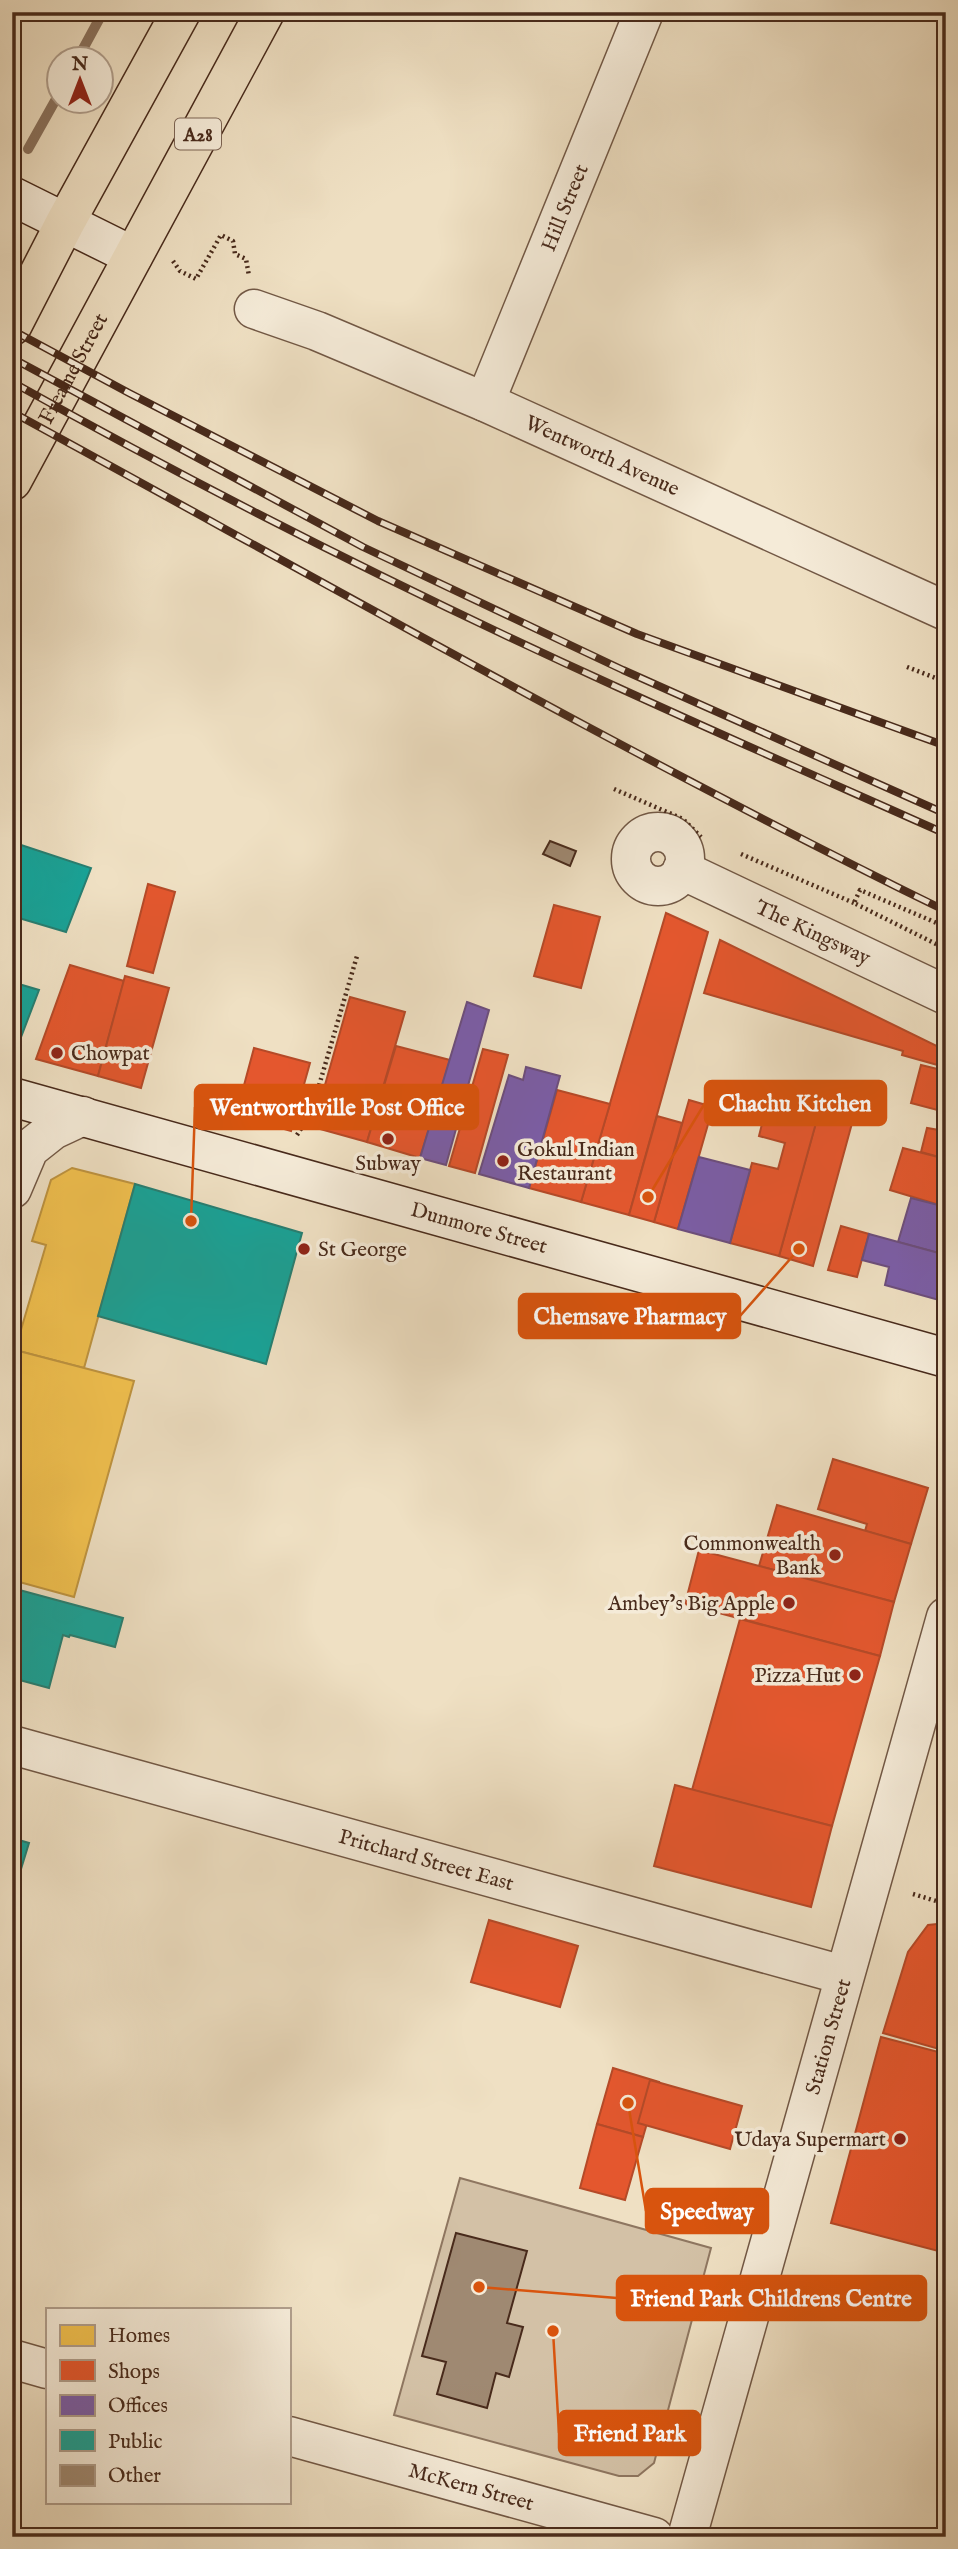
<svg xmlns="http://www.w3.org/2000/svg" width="958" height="2549" viewBox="0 0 958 2549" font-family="'IM FELL English',serif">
<rect width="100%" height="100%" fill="#efe0c3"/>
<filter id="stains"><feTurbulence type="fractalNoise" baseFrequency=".00286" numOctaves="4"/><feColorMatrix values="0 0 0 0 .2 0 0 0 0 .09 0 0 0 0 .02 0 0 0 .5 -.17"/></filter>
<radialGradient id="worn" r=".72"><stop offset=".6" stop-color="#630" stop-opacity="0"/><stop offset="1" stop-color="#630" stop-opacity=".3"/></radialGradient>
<!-- green -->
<path fill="#d3c1a6" stroke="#8e7660" stroke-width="2" d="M460,2178L711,2248L654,2463L638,2476H619L394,2415Z"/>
<!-- homes -->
<g fill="#f2c14e" stroke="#bf943f" stroke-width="2">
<path d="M72,1168L135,1184L84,1368L15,1350L46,1245L32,1241L51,1180Z"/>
<path d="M15,1350L134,1381L74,1597L12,1580V1360Z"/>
</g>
<!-- shops -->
<g fill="#e4572e" stroke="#b54a28" stroke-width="2">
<path d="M148,884L175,892L153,973L127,966Z"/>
<path d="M554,905L600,917L581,988L534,976Z"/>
<path d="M666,913L708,932L629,1215L581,1202Z"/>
<path d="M720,940L945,1050L941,1066L902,1055L903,1051L704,993Z"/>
<path d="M70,965L124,981L98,1076L36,1059Z"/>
<path d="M125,976L169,988L141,1088L98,1076Z"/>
<path d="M350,997L405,1012L367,1142L313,1127Z"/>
<path d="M396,1046L450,1060L420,1158L367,1142Z"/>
<path d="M254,1048L310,1063L291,1131L236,1115Z"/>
<path d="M483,1049L508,1055L475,1173L449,1166Z"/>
<path d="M921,1065L946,1071L945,1112L911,1103Z"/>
<path d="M826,1086L860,1094L813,1266L779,1256Z"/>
<path d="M557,1090L610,1104L581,1202L529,1188Z"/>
<path d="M770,1092L821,1105L779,1256L730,1243L752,1163L778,1169L785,1143L759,1136Z"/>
<path d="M689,1100L713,1107L678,1229L654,1222Z"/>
<path d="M657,1116L682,1123L654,1222L629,1215Z"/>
<path d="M946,1127V1159L921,1152L927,1128L945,1131Z"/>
<path d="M903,1148L946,1159V1207L890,1190Z"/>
<path d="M841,1226L869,1234L857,1277L828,1270Z"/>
<path d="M833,1459L928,1488L911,1544L865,1531L867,1524L818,1509Z"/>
<path d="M777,1505L911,1544L894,1602L759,1566Z"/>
<path d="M699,1550L894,1602L880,1656L685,1604Z"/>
<path d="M740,1619L880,1656L832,1826L692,1790Z"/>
<path d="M675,1785L832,1826L811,1907L654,1866Z"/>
<path d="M946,1816V1841L939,1839Z"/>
<path d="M489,1920L578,1946L560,2007L471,1982Z"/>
<path d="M946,1923V2051L883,2033L908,1952L928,1925Z"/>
<path d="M881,2037L946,2054V2253L831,2223Z"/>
<path d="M613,2068L659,2082L643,2137L597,2124Z"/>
<path d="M650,2080L742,2106L730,2149L638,2123Z"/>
<path d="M597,2124L643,2137L625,2200L580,2188Z"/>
</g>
<!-- offices -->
<g fill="#7b5ea7" stroke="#6c4e7d" stroke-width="2">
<path d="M467,1002L489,1010L446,1165L420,1158Z"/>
<path d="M526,1067L560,1076L529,1188L479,1174L509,1075L523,1080Z"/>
<path d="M699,1157L750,1170L730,1243L678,1229Z"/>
<path d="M911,1198L946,1207V1255L898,1242Z"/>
<path d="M869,1234L946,1255V1302L885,1285L889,1267L862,1260Z"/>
</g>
<!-- public -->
<g fill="#17a398" stroke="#267f72" stroke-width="2">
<path d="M12,842L91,868L66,932L12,916Z"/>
<path d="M12,982L39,990L18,1045L12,1043Z"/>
<path d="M135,1184L302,1233L266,1364L98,1316Z"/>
<path d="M12,1588L123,1618L115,1647L70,1635L69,1637L63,1635L49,1688L12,1678Z"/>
<path d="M12,1838L29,1843L17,1882L12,1881Z"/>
</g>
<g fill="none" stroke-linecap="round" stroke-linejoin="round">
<!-- stream -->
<g stroke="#8a725e" stroke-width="10">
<path d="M77,60L103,12"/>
<path d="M28,149L60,92"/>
</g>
</g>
<!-- building -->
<g fill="#9f8972" stroke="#482a1b" stroke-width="2">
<path d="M550,841L576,851L570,866L543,854Z"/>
<path d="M456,2233L527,2251L507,2323L523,2327L509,2377L496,2373L487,2408L437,2394L446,2362L422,2356Z"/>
</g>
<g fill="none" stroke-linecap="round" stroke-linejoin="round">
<defs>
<g id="street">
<path id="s1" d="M254,309L317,331L485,402L946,611"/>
<path id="s2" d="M485,402L644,12"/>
<circle cx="658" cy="859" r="27"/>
<path id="s3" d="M682,870L946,995"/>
<path d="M12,1189L29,1149L53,1130L83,1116"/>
<path id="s4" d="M12,1745L843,1975"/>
<path d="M12,2359L47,2369"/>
<path id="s5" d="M289,2436L654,2537"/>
<path id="s6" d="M687,2537L946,1617"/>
</g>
<g id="secondary">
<path d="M12,196L133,256"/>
<path id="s7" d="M12,1097L946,1358"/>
</g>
<g id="highway">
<path d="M12,326L65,223L181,12"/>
<path id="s8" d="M12,481L265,12"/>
</g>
</defs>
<!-- street casing -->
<use href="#street" stroke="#725845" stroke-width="41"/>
<!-- secondary casing -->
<use href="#secondary" stroke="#482a1b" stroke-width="41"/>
<!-- highway casing -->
<use href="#highway" stroke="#482a1b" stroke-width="41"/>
<!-- path -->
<g stroke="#482a1b" stroke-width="4.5" stroke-dasharray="2 3.5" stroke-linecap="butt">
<path d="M173,261L180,271L196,279L221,235L233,241L235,254L246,259L249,276"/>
<path d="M907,667L946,682"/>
<path d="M614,789L683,819L701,837"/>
<path d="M741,854L854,903"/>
<path d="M946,927L860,890L854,903L946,949"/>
<path d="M297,1135L311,1113L357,956"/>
<path d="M913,1894L946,1904"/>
</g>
<!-- street -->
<use href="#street" stroke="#f5ebd8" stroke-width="38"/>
<!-- secondary -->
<use href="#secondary" stroke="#f5ebd8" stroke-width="38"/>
<!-- highway -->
<use href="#highway" stroke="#efe0c3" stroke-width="38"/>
<defs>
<g id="rail">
<path d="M12,330L129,393L378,521L637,634L946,746"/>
<path d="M12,358L363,547L623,670L946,814"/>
<path d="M12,382C209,492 412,594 617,687C726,737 836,785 946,834"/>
<path d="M12,412C322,581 629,756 946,911"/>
</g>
</defs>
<!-- rail casing -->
<use href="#rail" stroke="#482a1b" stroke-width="8"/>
<!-- rail -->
<use href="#rail" stroke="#f5ebd8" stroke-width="5" stroke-dasharray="16" stroke-linecap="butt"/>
</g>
<!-- markers -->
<g fill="#8f2418" stroke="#f5ebd8" stroke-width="2.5">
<circle cx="57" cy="1053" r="7"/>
<circle cx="388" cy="1139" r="7"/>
<circle cx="503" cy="1161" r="7"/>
<circle cx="304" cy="1249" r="7"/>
<circle cx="835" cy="1555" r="7"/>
<circle cx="789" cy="1603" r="7"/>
<circle cx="855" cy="1675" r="7"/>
<circle cx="900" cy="2139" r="7"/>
</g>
<g text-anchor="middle" stroke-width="7" stroke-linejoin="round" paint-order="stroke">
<!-- shield labels -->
<rect fill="#f5ebd8" stroke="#7c6454" stroke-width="2" x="175" y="118.5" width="46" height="31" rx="5"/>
<g font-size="19" font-weight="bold" fill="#482a1b">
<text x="198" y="141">A28</text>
</g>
<!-- street labels -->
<g font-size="21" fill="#482a1b" stroke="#f5ebd8">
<text dy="7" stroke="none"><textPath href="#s2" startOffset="210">Hill Street</textPath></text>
<text dy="7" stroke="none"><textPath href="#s8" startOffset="128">Freame Street</textPath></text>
<text dy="7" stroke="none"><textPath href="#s1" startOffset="378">Wentworth Avenue</textPath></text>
<text dy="7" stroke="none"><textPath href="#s3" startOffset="145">The Kingsway</textPath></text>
<text dy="7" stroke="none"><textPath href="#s7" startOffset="485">Dunmore Street</textPath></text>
<text dy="7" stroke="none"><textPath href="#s4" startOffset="430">Pritchard Street East</textPath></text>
<text dy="7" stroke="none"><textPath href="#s6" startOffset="520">Station Street</textPath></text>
<text dy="7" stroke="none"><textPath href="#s5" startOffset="189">McKern Street</textPath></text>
</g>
<!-- poi labels -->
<g font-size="21" fill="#482a1b" stroke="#f5ebd8" text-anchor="end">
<text x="71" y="1060" text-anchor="start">Chowpat</text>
<text x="517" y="1156" text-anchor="start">Gokul Indian<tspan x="517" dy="24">Restaurant</tspan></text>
<text x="388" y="1170" text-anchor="middle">Subway</text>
<text x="318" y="1256" text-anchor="start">St George</text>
<text x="821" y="1550">Commonwealth<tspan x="821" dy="24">Bank</tspan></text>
<text x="775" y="1610">Ambey’s Big Apple</text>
<text x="841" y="1682">Pizza Hut</text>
<text x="886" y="2146">Udaya Supermart</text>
</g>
</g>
<!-- callouts -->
<path fill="none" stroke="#d8540e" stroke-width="2.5" d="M648 1197L705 1103M191 1221L195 1107M799 1249L740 1316M628 2103L646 2211M479 2287L617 2298M553 2331L559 2433"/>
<g fill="#d8540e" stroke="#f5ebd8" stroke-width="2.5">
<circle cx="648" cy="1197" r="7"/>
<circle cx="191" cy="1221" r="7"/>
<circle cx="799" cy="1249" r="7"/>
<circle cx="628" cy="2103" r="7"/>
<circle cx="479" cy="2287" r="7"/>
<circle cx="553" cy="2331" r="7"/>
</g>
<g fill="#d8540e" stroke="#d8540e" stroke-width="2.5">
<rect x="705" y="1081" width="181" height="44" rx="7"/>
<rect x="195" y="1085" width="283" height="44" rx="7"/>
<rect x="519" y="1294" width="221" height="44" rx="7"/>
<rect x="646" y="2189" width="122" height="44" rx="7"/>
<rect x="617" y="2276" width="309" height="44" rx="7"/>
<rect x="559" y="2411" width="141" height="44" rx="7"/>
</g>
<g font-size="23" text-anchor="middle" font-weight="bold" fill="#fff">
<text x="795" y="1111">Chachu Kitchen</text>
<text x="337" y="1115">Wentworthville Post Office</text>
<text x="630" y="1324">Chemsave Pharmacy</text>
<text x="707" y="2219">Speedway</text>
<text x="771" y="2306">Friend Park Childrens Centre</text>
<text x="630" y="2441">Friend Park</text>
</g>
<!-- margin -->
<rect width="958" height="2549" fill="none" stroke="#efe0c3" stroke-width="42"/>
<rect x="14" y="14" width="930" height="2521" fill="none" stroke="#482a1b" stroke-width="3.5"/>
<rect x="21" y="21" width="916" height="2507" fill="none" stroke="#482a1b" stroke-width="2"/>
<!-- legend -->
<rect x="46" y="2308" width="245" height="196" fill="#f5ebd8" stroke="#b09e8c" stroke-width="2"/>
<rect x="60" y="2325" width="35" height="21" fill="#f2c14e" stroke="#b09e8c" stroke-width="2"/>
<text x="108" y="2342" font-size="21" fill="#482a1b">Homes</text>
<rect x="60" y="2360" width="35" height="21" fill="#e4572e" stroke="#b09e8c" stroke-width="2"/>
<text x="108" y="2378" font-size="21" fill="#482a1b">Shops</text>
<rect x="60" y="2395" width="35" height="21" fill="#7b5ea7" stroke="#b09e8c" stroke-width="2"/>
<text x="108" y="2412" font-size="21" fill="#482a1b">Offices</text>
<rect x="60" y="2430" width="35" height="21" fill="#17a398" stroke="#b09e8c" stroke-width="2"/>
<text x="108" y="2448" font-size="21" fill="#482a1b">Public</text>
<rect x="60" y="2465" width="35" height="21" fill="#9f8972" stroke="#b09e8c" stroke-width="2"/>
<text x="108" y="2482" font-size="21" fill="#482a1b">Other</text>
<!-- north arrow -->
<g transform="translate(80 80)"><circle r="33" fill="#f5ebd8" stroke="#b09e8c" stroke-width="2"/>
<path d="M0-5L12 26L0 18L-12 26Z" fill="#8f2418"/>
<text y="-10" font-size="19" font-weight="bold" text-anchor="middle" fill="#482a1b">N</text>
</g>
<rect width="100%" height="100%" filter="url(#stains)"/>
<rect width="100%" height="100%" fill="url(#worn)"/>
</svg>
